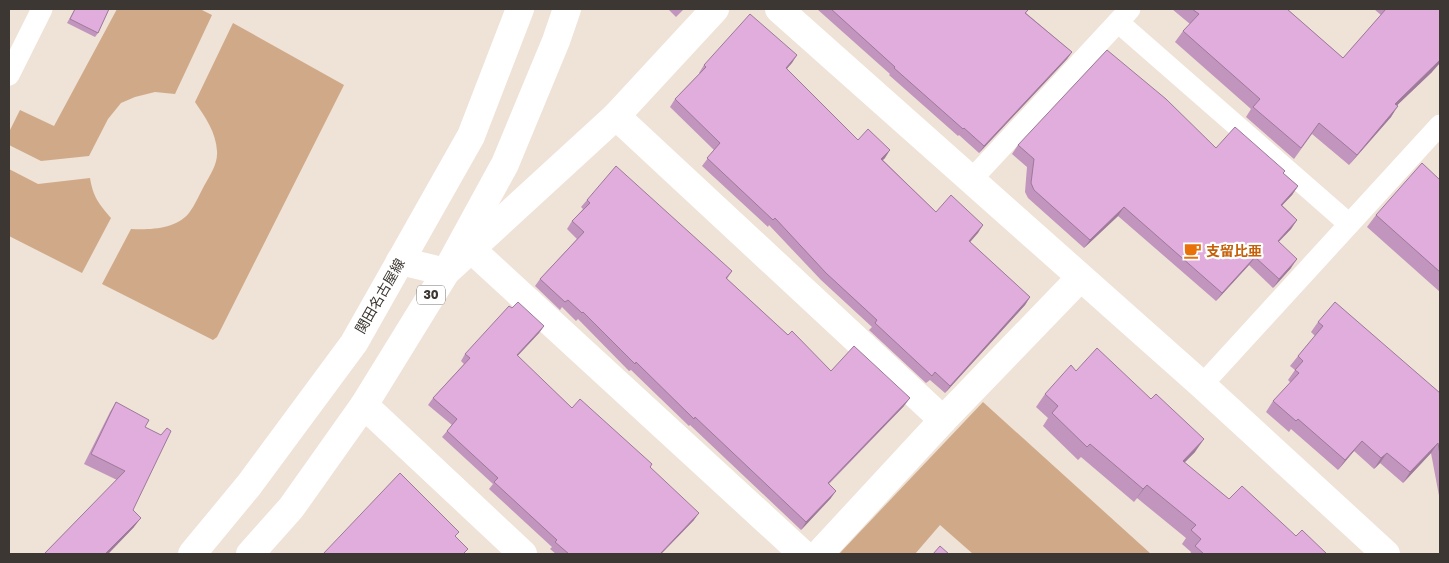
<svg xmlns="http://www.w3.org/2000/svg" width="1449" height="563" viewBox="0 0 1449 563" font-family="'Golos Text','Noto Sans JP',sans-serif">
<rect width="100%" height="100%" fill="#efe2d7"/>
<!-- green -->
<g fill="#d0aa88">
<path d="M117,9H200L212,15L175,94L155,92L135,97L121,103L108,119L89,156L41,161L9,145V132L20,110L54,126Z"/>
<path d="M233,23L344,85L217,337L213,340L102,284L131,229C150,230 176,229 189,213C195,205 199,195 204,186C210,175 218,164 217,151C216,132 205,117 195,102Z"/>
<path d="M9,169L38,184L90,178C93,197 99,204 111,218L82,273L9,236Z"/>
<path d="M983,402L1151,554H973L940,525L915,554H839Z"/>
</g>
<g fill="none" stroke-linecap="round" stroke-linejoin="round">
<!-- service -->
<g stroke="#fff" stroke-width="21">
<path d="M1118,22L1349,224"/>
<path d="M9,75L42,9"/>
<path d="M972,179L1130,9"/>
<path d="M1202,385L1440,125"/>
</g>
<!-- minor -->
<g stroke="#fff" stroke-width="28">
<path d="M616,116L943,420"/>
<path d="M471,249L803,554"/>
<path d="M364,405L523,554"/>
<path d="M819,554L943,420L1080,278"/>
</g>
<!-- tertiary -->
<g stroke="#fff" stroke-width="28">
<path d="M779,9L1202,385L1386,554"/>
<path d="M400,261L446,272L616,116L715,9"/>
</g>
<!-- primary -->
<g stroke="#fff" stroke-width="28">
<path d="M192,554L249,485L354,343L471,136L520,9"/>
<path d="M250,554L291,508L364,405L446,272L505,164L556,41L567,9"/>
</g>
</g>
<!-- wall -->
<g fill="#c195bd">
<path d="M75,9H109L98,33L95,37L67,23Z"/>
<path d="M668,9H684L676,17Z"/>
<path d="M817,9H1029L1026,13L1072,52L1067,59L979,153L959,135L958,136L889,75L890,74Z"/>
<path d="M1172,9H1287L1343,58L1381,15L1374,9H1440L1432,72L1397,105L1391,117L1349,165L1312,134L1294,159L1246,117L1251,109L1175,42L1183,31L1190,24Z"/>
<path d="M797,55L787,69L858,140L885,158L883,160L936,212L983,225L970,242L1030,297L1025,305L945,393L930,380L926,383L869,330L872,327L821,280L769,225L768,227L702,166L714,150L670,107L675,99L700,73H699L704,65Z"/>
<path d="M1018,145L1216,148L1283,173L1298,186L1292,195L1282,205L1297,220L1291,229L1278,242L1291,268L1273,288L1249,265L1216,301L1118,216L1084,248L1028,198L1025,192L1027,167L1012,154Z"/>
<path d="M1440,180V292L1367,227L1376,215Z"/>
<path d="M587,200L732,271L727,279L788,335L831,371L904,406L829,484L831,498L801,530L690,425L689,426L631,370L629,371L578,319L576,321L562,307L560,310L535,286L540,279L577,239L567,229L572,221L583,209L581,207Z"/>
<path d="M512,308L544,326L539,333L517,356L572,408L650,467L694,520L661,554H556L550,549L552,547L489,489L493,484L442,437L452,425L428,405L433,398L464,364L461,361L465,354Z"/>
<path d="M1318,322L1440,393V501L1431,453L1403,483L1380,463L1374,469L1354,451L1338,470L1291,429L1289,432L1266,412L1273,401L1291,383L1288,380L1295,370L1290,366L1298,356L1315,336L1311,332Z"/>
<path d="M1076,371L1195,452L1184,463L1229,499L1296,536L1327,554H1190L1191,552L1182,544L1186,538L1137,498L1134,502L1081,457L1078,460L1043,426L1048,418L1036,407L1045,394Z"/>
<path d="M116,402L145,427L133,510L134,527L108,554H44L117,480L84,464L110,412Z"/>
</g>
<!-- shaded-wall -->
<g fill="#9d799a">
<path d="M1072,52L1067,59L979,153L984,146Z"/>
<path d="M797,55L792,63L781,75L786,68Z"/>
<path d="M1440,60V63L1432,72L1388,114L1395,104Z"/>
<path d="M1398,106L1391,117L1349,165L1357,155Z"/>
<path d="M890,150L885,158L876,166L881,159Z"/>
<path d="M1298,186L1292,195L1275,213L1281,205Z"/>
<path d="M1124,207L1118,216L1084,248L1090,240Z"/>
<path d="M1297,220L1291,229L1271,250L1278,241Z"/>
<path d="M983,225L978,233L964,249L969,241Z"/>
<path d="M1255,257L1249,265L1216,301L1222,293Z"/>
<path d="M1297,259L1291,268L1273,288L1279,279Z"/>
<path d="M1030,297L1025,305L945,393L950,386Z"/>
<path d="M544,326L539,333L512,362L517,355Z"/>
<path d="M910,398L904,406L822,490L828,483Z"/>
<path d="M1204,439L1195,452L1173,474L1183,461Z"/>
<path d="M1362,441L1354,451L1338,470L1345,460Z"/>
<path d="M1438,443L1431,453L1403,483L1410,472Z"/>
<path d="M1387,453L1380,463L1374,469L1381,458Z"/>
<path d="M1147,485L1137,498L1134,502L1143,489Z"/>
<path d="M836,491L831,498L801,530L806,522Z"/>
<path d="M699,513L694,520L661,554H660Z"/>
<path d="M141,518L134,527L108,554H105Z"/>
</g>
<!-- building -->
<g fill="#e0addc" stroke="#9d799a">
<path d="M75,9H109L98,33L70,19Z"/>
<path d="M831,9H1029L1025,13L1072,52L984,146L964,128L963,129L894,68L895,67Z"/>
<path d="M1192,9H1287L1343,58L1386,9H1440V60L1395,104L1398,106L1357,155L1319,123L1301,148L1253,107L1260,99L1183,31L1199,14Z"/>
<path d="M750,14L797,55L786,68L858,140L868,129L890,150L881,159L936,212L951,195L983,225L969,241L1030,297L950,386L935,372L932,376L875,323L877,320L826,273L775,218L773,220L707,158L720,143L675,99L706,67L704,65Z"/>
<path d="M1107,50L1166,99L1216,148L1235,127L1285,171L1283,173L1298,186L1281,205L1297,220L1278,241L1297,259L1279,279L1255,257L1222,293L1124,207L1090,240L1034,190L1031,183L1034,159L1018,145Z"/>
<path d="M1422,163L1440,180V272L1376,215Z"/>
<path d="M616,166L732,271L726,278L788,335L792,331L831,371L854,346L910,398L828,483L836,491L806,522L695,417L694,419L636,362L635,364L583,312L582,313L568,300L565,302L540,279L584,232L572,221L590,203L587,200Z"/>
<path d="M518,302L544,326L517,355L572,408L580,399L652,464L650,467L699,513L660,554H569L555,542L557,540L494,482L498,478L447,431L457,419L433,398L470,358L465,354L509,306L512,308Z"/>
<path d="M1335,302L1440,393V455L1438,443L1410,472L1387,453L1381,458L1362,441L1345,460L1298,419L1296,421L1273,401L1299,373L1295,370L1303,361L1298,356L1323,326L1318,322Z"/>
<path d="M1097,348L1151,399L1156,394L1204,439L1183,461L1229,499L1242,486L1296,536L1302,530L1327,554H1204L1195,546L1201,539L1191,530L1196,525L1147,485L1143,489L1090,444L1087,447L1052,413L1058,406L1045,394L1071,365L1076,371Z"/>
<path d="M116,402L149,420L145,427L161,435L167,428L171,431L133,510L141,518L105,554H44L125,471L91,454Z"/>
<path d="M400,473L459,532L455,536L468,549L463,554H323Z"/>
<path d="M940,546L949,554H933Z"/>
</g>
<!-- icons -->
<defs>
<symbol id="cafe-bare" viewBox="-9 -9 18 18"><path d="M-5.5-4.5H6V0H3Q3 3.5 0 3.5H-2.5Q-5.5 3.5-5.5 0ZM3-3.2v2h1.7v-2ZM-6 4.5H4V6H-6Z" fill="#e8710a" stroke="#fff" stroke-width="2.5" paint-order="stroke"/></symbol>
</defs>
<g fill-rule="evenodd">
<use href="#cafe-bare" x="1180" y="238" width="25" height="25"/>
</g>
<g text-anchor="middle" stroke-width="4.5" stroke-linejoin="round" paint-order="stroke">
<!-- shield labels -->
<rect fill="#fff" stroke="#767370" stroke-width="1" x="417" y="285.5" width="28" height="19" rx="4"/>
<g font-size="12" font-weight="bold" fill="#3c3732">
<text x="431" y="299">30</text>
</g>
<!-- food labels -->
<g font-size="14" font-weight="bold" fill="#c56008" stroke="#fff" text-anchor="start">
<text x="1206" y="256">支留比亜</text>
</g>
<!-- street labels -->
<g font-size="14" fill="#3c3732" stroke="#fff">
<text transform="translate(380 296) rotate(-60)" y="5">関田名古屋線</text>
</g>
</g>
<!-- border -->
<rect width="1449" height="563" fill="none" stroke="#3c3732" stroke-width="20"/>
</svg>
